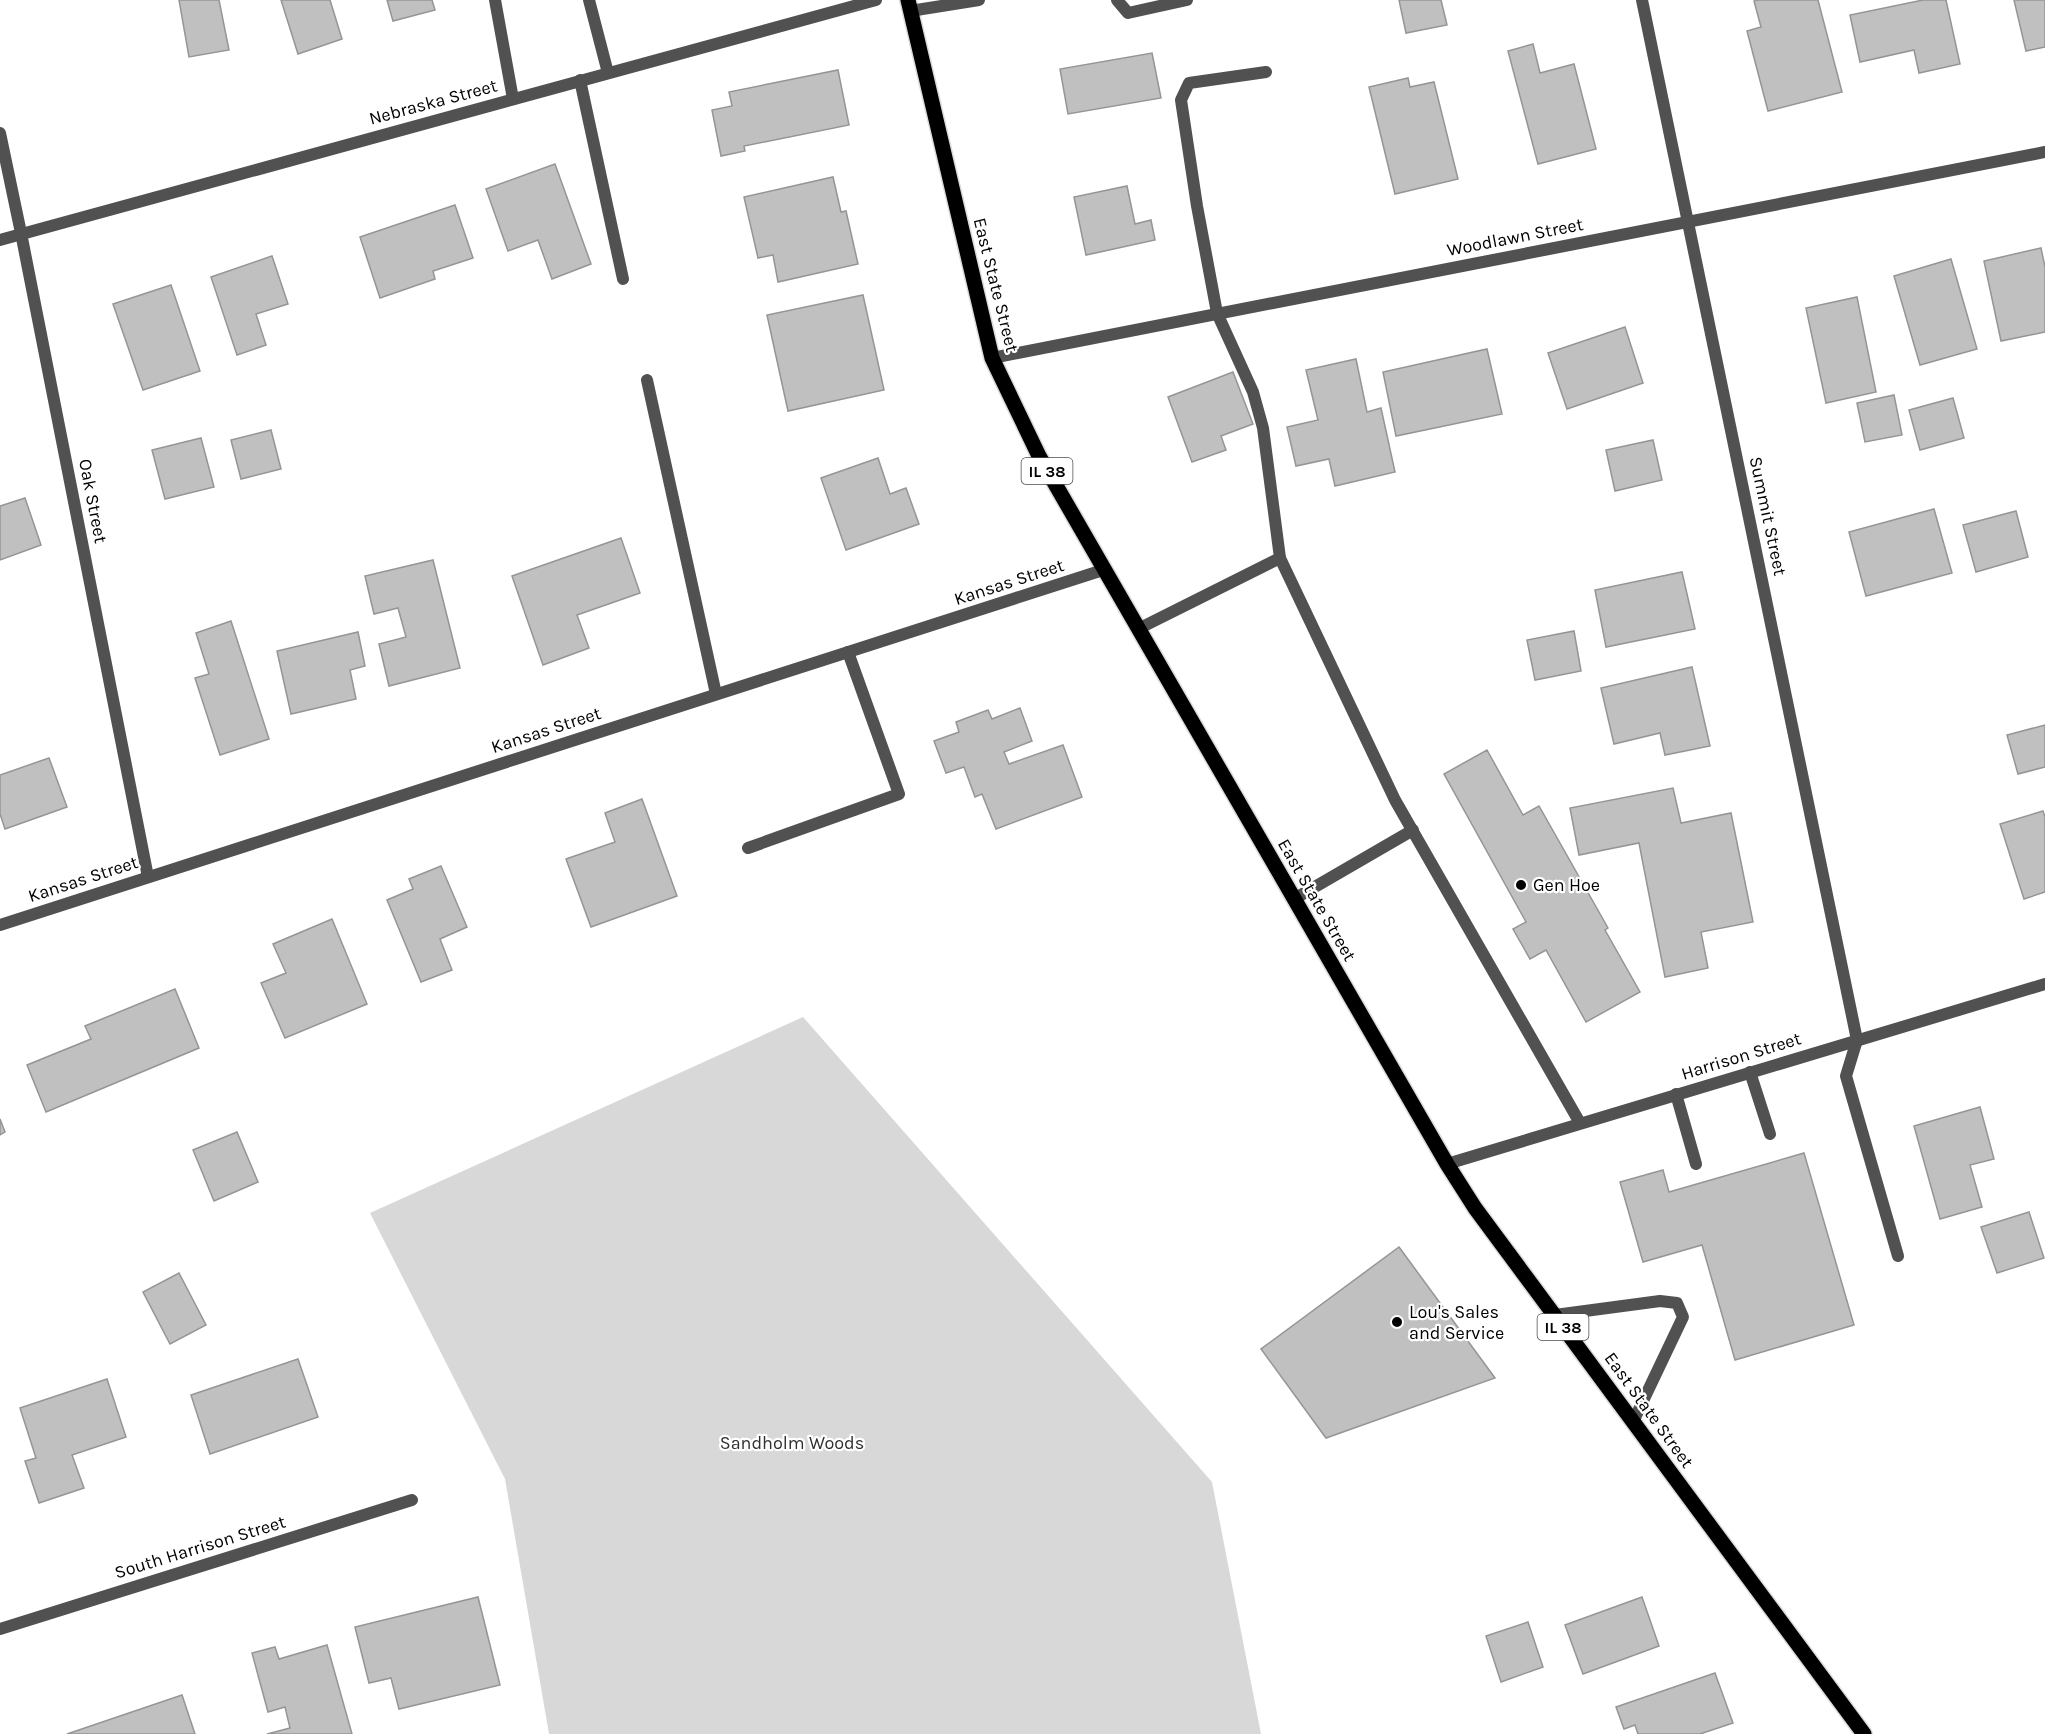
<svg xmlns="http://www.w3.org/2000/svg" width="2045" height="1734" viewBox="0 0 2045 1734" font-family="Karla,sans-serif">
<rect width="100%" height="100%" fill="#fff"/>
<!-- green -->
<path fill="#d8d8d8" d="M803,1017L1212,1482L1261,1734H549L505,1479L370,1213Z"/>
<!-- building -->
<g fill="#c0c0c0" stroke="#959595" stroke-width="1.5">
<path d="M179,0H219L229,50L189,57Z"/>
<path d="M281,0H330L342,39L298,54Z"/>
<path d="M387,0H432L435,10L393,21Z"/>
<path d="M1399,0H1441L1447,25L1406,33Z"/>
<path d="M1758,0H1818L1842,92L1768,111L1747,31L1761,27L1754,1Z"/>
<path d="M1923,0H1946L1960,64L1919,73L1914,50L1860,62L1850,15Z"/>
<path d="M2014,0H2045V47L2026,51Z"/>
<path d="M1533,44L1540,73L1574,64L1596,149L1538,164L1508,51Z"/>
<path d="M1152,53L1161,98L1068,114L1060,69Z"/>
<path d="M838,70L849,125L744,146L745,151L721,156L712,110L732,106L729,92Z"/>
<path d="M1408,78L1410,87L1434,82L1458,179L1395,194L1369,87Z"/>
<path d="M555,164L591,264L552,279L538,240L508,251L486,189Z"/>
<path d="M833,177L841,212L846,211L858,264L778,282L773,255L758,258L744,197Z"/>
<path d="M1127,186L1135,224L1151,220L1155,240L1086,255L1074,197Z"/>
<path d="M455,205L473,258L433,271L435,279L380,298L360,237Z"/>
<path d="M2041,248L2045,267V332L2001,341L1984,261Z"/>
<path d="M272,256L288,304L256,314L266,345L237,355L211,277Z"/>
<path d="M1951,259L1977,349L1920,365L1894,276Z"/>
<path d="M171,285L200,371L143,390L113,304Z"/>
<path d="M863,295L884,390L788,411L767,315Z"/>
<path d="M1857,297L1876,392L1826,403L1806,308Z"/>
<path d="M1625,327L1643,383L1567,409L1548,353Z"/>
<path d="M1487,349L1502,414L1396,436L1383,372Z"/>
<path d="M1356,359L1367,412L1381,408L1395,472L1335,486L1329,459L1296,466L1287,427L1318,420L1306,370Z"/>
<path d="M1233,372L1253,424L1221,436L1226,450L1192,462L1168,397Z"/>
<path d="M1894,395L1902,435L1865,442L1857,403Z"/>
<path d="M1953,398L1964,438L1920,450L1909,410Z"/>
<path d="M271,430L281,469L241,479L231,440Z"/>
<path d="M201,438L214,487L165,499L152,450Z"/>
<path d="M1653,440L1662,480L1615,491L1606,450Z"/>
<path d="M878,458L890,494L906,488L919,524L846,550L821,478Z"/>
<path d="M25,498L41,545L0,560V506Z"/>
<path d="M1934,509L1952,573L1866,596L1849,532Z"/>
<path d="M2016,511L2028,557L1976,572L1963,525Z"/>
<path d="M621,538L640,593L577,615L589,648L543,665L512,576Z"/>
<path d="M433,560L460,668L389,686L379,644L406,637L398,608L374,614L365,576Z"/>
<path d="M1682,572L1695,629L1606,647L1595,590Z"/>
<path d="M231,621L269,739L220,755L195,678L209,674L196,633Z"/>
<path d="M1574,631L1581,671L1535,680L1527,640Z"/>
<path d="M358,632L365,666L350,670L356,699L291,714L277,651Z"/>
<path d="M1692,667L1710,746L1665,755L1660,733L1614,744L1601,688Z"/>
<path d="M1020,708L1032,741L1004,752L1009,764L1063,745L1082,797L996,829L982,794L975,797L964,767L946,773L934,741L959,732L956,722L988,710L992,719Z"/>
<path d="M2045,725V767L2018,774L2007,735Z"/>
<path d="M1487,750L1523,815L1539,806L1608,928L1605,930L1640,992L1586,1022L1546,950L1530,959L1513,929L1526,922L1444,774Z"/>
<path d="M49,758L67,807L5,829L0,814V775Z"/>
<path d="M1673,788L1681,823L1731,813L1753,922L1701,932L1708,968L1665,977L1639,843L1579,855L1570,808Z"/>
<path d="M642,799L677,896L591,927L566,859L615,842L605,813Z"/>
<path d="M2043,811L2045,817V892L2024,899L2000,824Z"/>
<path d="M441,866L467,927L440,939L452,970L421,982L387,900L413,889L409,879Z"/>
<path d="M332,919L367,1004L285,1038L261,983L286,973L273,944Z"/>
<path d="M175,989L199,1048L46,1112L27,1065L91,1039L85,1026Z"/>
<path d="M1980,1107L1994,1159L1970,1165L1982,1207L1940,1219L1914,1126Z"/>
<path d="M0,1119L5,1132L0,1135Z"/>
<path d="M237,1132L258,1182L214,1201L193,1150Z"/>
<path d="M1804,1153L1854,1325L1735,1360L1702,1245L1643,1262L1620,1182L1663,1170L1669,1192Z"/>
<path d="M2029,1212L2044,1258L1997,1273L1981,1227Z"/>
<path d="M1399,1247L1495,1378L1326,1438L1261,1349Z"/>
<path d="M179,1273L206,1325L170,1344L143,1292Z"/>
<path d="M298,1359L318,1417L210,1454L191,1395Z"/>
<path d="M107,1379L126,1437L72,1455L84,1488L39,1503L25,1461L36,1458L20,1408Z"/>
<path d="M478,1597L500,1685L399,1709L391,1678L369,1683L355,1627Z"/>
<path d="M1642,1597L1659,1646L1583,1674L1565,1625Z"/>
<path d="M1528,1622L1543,1667L1501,1682L1486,1636Z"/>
<path d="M327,1645L352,1734H267L290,1728L285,1707L268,1712L252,1653L275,1647L279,1659Z"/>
<path d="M1715,1673L1733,1723L1700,1734H1638L1635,1725L1624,1729L1616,1707Z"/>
<path d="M182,1695L195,1734H67Z"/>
</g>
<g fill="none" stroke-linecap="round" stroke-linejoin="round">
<defs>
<path id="primary" d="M908,0L992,358L1039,456L1447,1164L1475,1208L1864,1734"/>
</defs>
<!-- primary casing -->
<use href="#primary" stroke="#dbdbdb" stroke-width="18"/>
<!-- service -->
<g stroke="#515151" stroke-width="12">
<path d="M495,0L513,99"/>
<path d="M589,0L608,73"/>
<path d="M1117,0L1128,13L1187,0"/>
<path d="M910,11L979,0"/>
<path d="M1266,72L1189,83L1181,100L1197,206L1217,313L1253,392L1263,428L1280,558"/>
<path d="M580,80L623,279"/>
<path d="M647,380L716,694"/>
<path d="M1138,629L1280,558L1395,800L1580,1123"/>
<path d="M748,848L899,794L848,652"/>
<path d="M1294,899L1413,830"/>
<path d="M1857,1040L1846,1076L1898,1256"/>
<path d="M1750,1072L1770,1134"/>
<path d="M1676,1094L1696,1164"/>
<path d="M1555,1315L1660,1301L1677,1303L1683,1317L1633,1422"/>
</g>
<!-- minor -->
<g stroke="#515151" stroke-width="12">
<path d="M1642,0L1857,1040"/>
<path d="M0,133L21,233L148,877"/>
<path d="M0,240L876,0"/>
<path d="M992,358L2045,152"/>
<path d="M0,925L1103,570"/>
<path d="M1447,1164L2045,984"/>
<path d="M0,1629L412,1500"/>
</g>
<!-- primary -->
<use href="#primary" stroke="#000" stroke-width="15"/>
</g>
<!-- markers -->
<g fill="#000" stroke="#fff" stroke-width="2">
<circle cx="1521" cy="885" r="6"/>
<circle cx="1397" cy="1322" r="6"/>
</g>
<g text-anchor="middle" stroke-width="4.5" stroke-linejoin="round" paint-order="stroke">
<!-- shield labels -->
<g fill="#fff" stroke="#4c4c4c" stroke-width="1.5">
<rect x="1021.5" y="458" width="51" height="26" rx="4.5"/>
<rect x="1537.5" y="1314" width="51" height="26" rx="4.5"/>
</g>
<g font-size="16" font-weight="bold" fill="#000">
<text x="1047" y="477">IL 38</text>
<text x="1563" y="1333">IL 38</text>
</g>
<!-- street labels -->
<g font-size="18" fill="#000" stroke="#fff">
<text transform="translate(433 102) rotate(-15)" y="6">Nebraska Street</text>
<text transform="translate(1515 237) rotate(-11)" y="6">Woodlawn Street</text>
<text transform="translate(996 285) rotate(76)" y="6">East State Street</text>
<text transform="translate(93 501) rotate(79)" y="6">Oak Street</text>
<text transform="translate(1768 516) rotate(78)" y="6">Summit Street</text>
<text transform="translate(1009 582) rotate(-18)" y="6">Kansas Street</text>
<text transform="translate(546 730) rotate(-18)" y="6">Kansas Street</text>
<text transform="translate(83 879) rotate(-18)" y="6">Kansas Street</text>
<text transform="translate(1317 900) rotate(60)" y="6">East State Street</text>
<text transform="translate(1741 1056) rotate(-17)" y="6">Harrison Street</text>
<text transform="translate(1649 1410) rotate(54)" y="6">East State Street</text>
<text transform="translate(200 1547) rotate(-17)" y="6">South Harrison Street</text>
</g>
<!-- poi labels -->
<g font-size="18" fill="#000" stroke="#fff" text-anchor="start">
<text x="1533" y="891">Gen Hoe</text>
<text x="1409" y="1318">Lou's Sales<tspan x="1409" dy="21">and Service</tspan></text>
</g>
<!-- park labels -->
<g font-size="18" fill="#2f2f2f" stroke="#fff">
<text x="792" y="1449">Sandholm Woods</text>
</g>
</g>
</svg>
